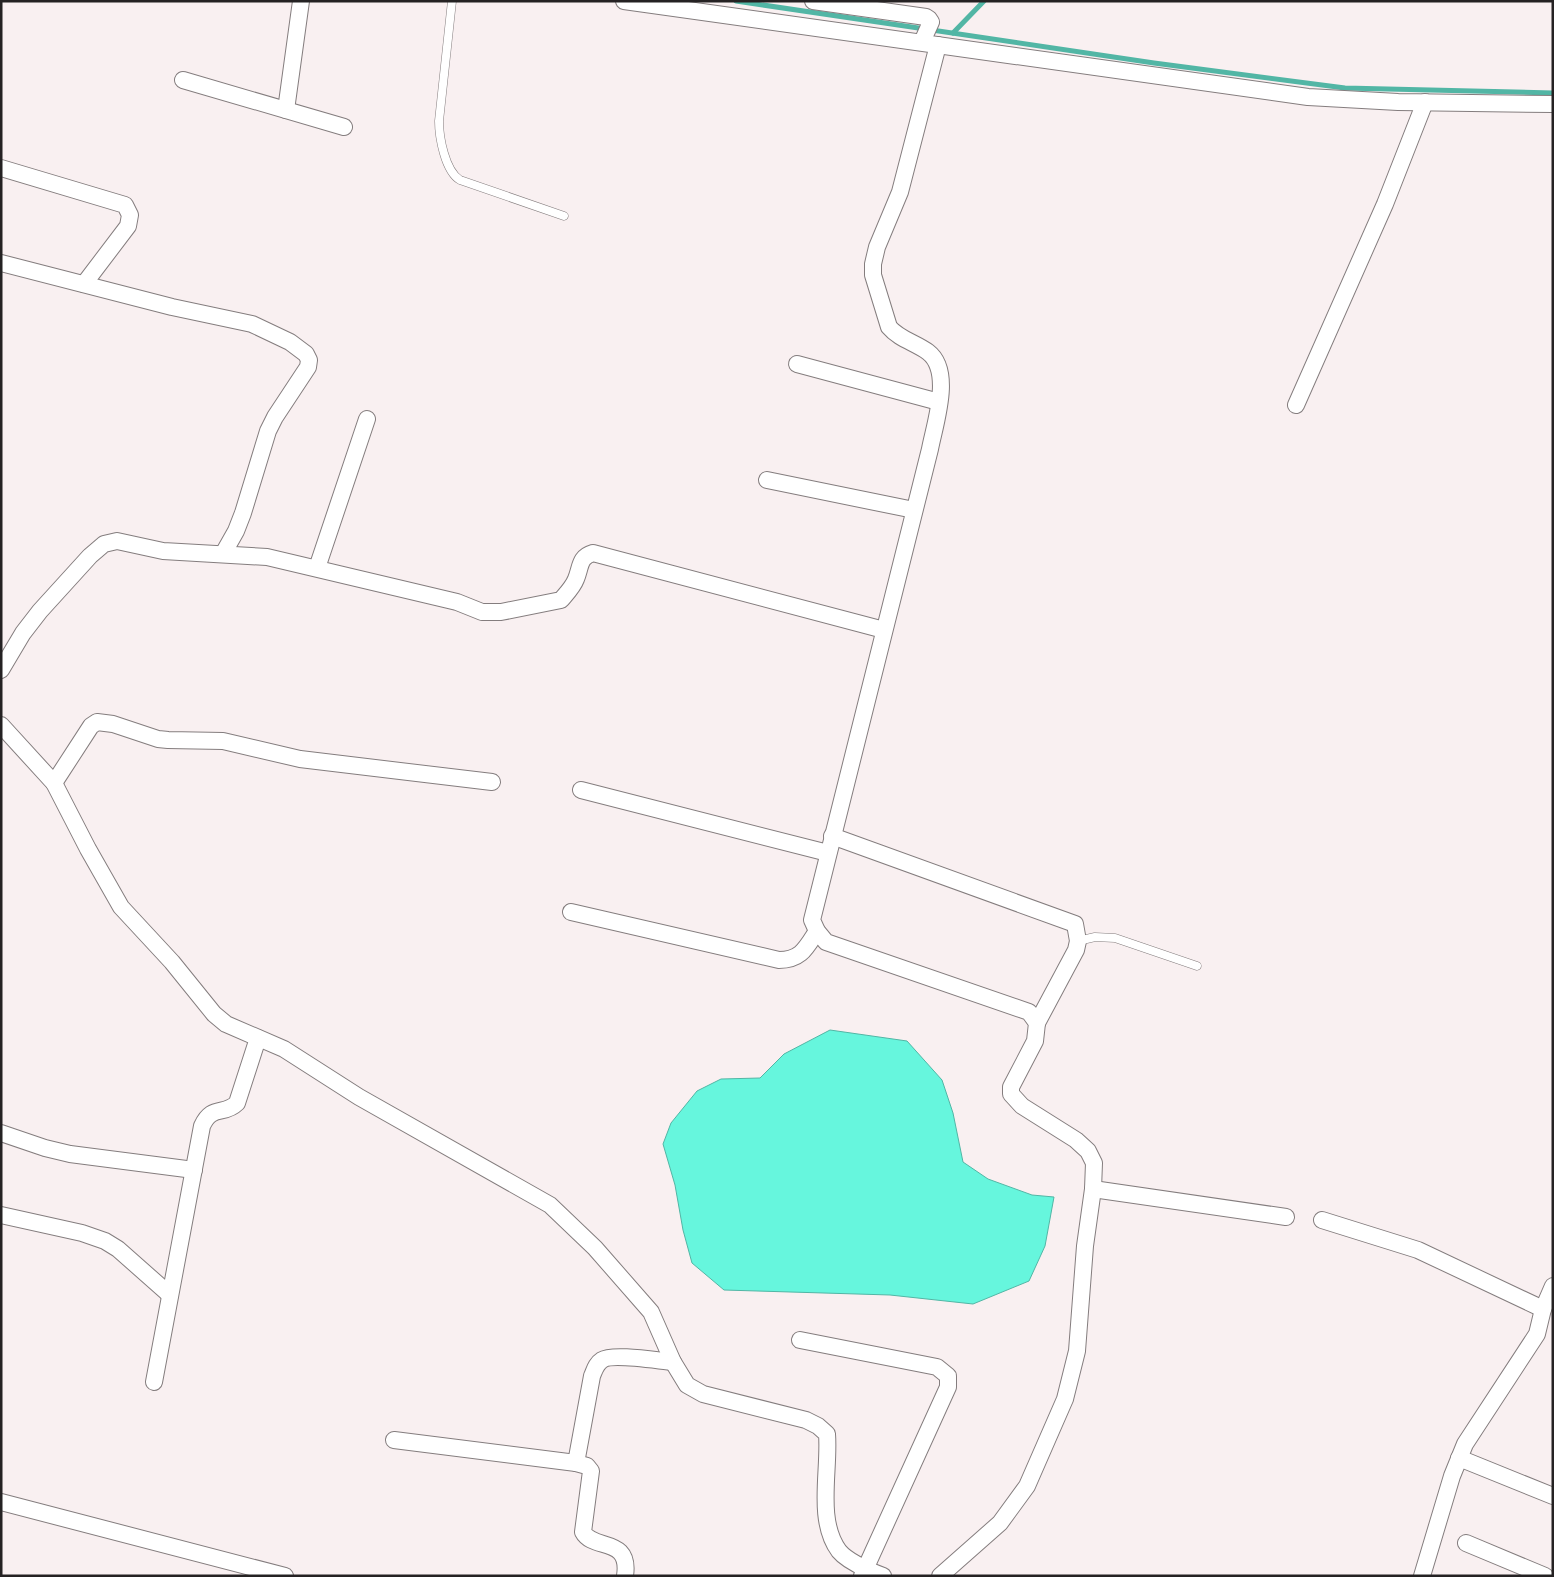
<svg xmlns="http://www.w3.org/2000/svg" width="1554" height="1577" viewBox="0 0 1554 1577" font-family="Roboto,sans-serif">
<rect width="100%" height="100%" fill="#f9f0f1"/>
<!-- water -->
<path fill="#66f6dd" stroke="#52b6a5" d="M830,1030L907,1041L942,1080L953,1113L963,1162L988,1179L1032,1195L1054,1197L1045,1246L1029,1281L973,1304L890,1295L724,1290L692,1263L683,1230L675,1185L663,1144L671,1123L697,1091L721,1079L760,1078L784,1054Z"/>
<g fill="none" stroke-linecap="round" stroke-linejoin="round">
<!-- stream -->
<g stroke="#52b6a5" stroke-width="5">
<path d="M736,1L1154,63L1345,88L1553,93"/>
<path d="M953,33L984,1"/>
</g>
<defs>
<g id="lane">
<path d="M452,1L439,121C439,137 445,171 460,180L564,216"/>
<path d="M1078,941L1095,937L1115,938L1197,966"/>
</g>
<g id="street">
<path d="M624,1L1308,97L1398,102L1553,104"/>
<path d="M813,1L926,17L929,19L931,22L922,42"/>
<path d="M938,45L900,192L877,247L873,264V275L889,327C899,339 916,343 928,352C953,371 935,423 930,449L812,920L817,931L826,942L1029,1012L1037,1023L1035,1041L1011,1087V1094L1022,1106L1076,1140L1088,1151L1094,1163L1093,1189L1085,1246L1077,1351L1065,1399L1027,1486L1000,1523L940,1576"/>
<path d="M183,80L344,127"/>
<path d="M286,110L301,1"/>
<path d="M1,168L125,205L130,215L128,226L84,284"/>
<path d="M1,263L172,307L252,324L290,342L306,354L309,360L308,367L275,417L268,431L243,513L236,531L223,554"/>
<path d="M797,364L939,402"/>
<path d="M1296,405L1385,204L1425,102"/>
<path d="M767,480L914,510"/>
<path d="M317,568L367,419"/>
<path d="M1,670L23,633L40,611L90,556L104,544L117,541L163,551L267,557L457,602L482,612H501L561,600C566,594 573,587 576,579C581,567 579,557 593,553L884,630"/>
<path d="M1,725L54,783L88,849L121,907L172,962L214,1014L226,1024L284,1049L359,1097L550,1205L595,1248L651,1312L673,1362L687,1385L703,1394L806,1420L818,1426L827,1434C830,1470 816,1520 839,1551C848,1562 870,1571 883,1576"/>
<path d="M54,783L91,726L97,722L113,724L158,739L168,740L223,741L300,759L492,782"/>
<path d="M581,790L828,853"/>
<path d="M832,836L1075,924L1078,941L1076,950L1037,1023"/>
<path d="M571,912L779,960C801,960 806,948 817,931"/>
<path d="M1,1133L45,1148L70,1154L194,1170"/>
<path d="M1093,1189L1286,1217"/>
<path d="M1,1215L82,1233L105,1241L118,1249L170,1295"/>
<path d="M1322,1220L1418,1250L1543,1309"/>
<path d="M800,1340L937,1367L948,1376V1387L862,1576"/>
<path d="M154,1382L202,1126C212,1104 224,1116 237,1103L258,1038"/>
<path d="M394,1440L576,1463L592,1376C595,1369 596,1364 602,1360C613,1353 659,1361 673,1362"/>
<path d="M1459,1458L1553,1496"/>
<path d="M576,1463L587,1466L591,1471L583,1532C593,1551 631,1536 625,1576"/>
<path d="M1,1502L285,1576"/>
<path d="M1466,1543L1545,1576"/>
<path d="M1422,1576L1452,1476L1465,1444L1537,1334L1543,1309L1553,1286"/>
</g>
</defs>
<!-- lane casing -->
<use href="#lane" stroke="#847d7e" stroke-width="9"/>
<!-- street casing -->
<use href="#street" stroke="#847d7e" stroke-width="18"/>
<!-- lane -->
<use href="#lane" stroke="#fff" stroke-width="8"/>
<!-- street -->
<use href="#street" stroke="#fff" stroke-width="16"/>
</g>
<!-- border -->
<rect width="1554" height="1577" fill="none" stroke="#252223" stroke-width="5"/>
</svg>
